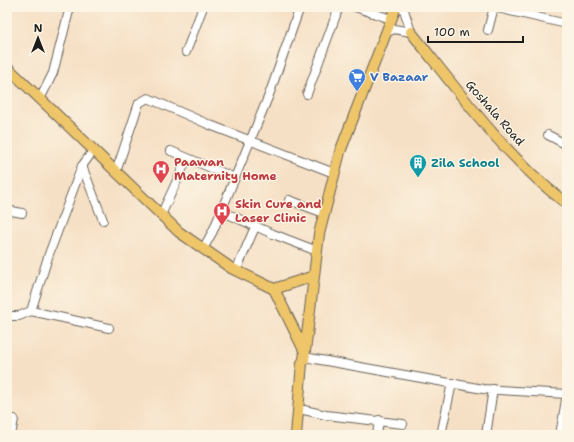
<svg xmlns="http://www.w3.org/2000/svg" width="574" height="442" viewBox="0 0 574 442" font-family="'Shantell Sans',sans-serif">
<rect width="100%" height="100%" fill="#fcf5e5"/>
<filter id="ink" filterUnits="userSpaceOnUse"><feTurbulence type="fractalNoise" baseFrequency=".025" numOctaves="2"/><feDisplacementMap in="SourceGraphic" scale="8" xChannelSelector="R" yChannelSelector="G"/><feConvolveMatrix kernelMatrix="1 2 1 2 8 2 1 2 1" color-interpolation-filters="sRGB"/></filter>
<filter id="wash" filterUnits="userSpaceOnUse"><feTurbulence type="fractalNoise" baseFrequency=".012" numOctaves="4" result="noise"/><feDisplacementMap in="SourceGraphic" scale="16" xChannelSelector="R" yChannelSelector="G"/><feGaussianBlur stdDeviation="0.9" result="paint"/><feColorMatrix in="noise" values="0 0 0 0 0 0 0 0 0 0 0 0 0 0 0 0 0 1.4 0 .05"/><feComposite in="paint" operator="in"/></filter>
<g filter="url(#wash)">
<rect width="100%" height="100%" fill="#f6e0c5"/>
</g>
<g filter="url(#ink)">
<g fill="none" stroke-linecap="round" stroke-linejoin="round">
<defs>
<g id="minor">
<path d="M355,7L391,19"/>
<path d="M493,7L567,24"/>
<path d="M488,30L494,7"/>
<path d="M386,33L394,29L411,32L403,7"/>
<path d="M186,52L203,7"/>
<path d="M307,94L339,7"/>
<path d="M40,99L53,73L70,7"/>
<path d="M548,135L567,145"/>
<path d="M171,151L235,178"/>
<path d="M82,166L103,220"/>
<path d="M116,172L139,103L148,98L210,125L334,173"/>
<path d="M289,200L324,213"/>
<path d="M7,210L22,213"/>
<path d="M221,211L273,234L317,251"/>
<path d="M161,215L187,159"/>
<path d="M203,249L213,231L269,95L300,7"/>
<path d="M236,271L255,227"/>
<path d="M31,311L109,328"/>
<path d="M7,316H19L31,311L49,254L82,166L93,151"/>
<path d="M304,357L483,389L567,394"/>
<path d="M304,410L326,415L403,424"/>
<path d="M11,435L14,419"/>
<path d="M377,435L379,420"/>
<path d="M441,435L452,383"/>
<path d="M486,435L493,389"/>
<path d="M560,435L567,394"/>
</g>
<g id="major">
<path d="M411,32C459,92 505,157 567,204"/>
<path d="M7,67L179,232L231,268L274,289L314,276"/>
<path d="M274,289L305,352"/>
<path d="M296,435L302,363L304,360L319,234L340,152L396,7"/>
</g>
</defs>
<!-- minor casing -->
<use href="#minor" stroke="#686157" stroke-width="10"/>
<!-- major casing -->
<use href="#major" stroke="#686157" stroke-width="12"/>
<!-- minor -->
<use href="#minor" stroke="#fff" stroke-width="8"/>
<!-- major -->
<use href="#major" stroke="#eec569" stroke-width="10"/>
</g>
</g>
<!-- icons -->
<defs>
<symbol id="supermarket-pin" viewBox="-11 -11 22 30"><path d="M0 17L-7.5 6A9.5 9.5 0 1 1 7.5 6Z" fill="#3f7fe0" stroke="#fcf5e5"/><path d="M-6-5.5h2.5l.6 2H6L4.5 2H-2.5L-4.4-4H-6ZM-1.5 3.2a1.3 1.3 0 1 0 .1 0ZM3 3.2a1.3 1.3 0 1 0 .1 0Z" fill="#fff"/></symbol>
<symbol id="building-pin" viewBox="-11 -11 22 30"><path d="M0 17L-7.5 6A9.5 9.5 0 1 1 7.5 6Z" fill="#0f9aa8" stroke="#fcf5e5"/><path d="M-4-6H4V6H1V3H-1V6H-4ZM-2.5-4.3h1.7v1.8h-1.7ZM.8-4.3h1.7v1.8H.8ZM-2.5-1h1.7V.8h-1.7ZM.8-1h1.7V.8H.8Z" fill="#fff"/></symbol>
<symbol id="hospital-pin" viewBox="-11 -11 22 30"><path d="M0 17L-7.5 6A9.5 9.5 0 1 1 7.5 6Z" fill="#e0444e" stroke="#fcf5e5"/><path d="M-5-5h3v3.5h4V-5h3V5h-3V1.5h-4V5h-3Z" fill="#fff"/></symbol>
</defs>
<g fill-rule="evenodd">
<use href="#supermarket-pin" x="347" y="67" width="20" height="27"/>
<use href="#building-pin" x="408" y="153" width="20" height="27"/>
<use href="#hospital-pin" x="151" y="159" width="20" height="27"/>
<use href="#hospital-pin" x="212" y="201" width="20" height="27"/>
</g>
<g text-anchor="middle" stroke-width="3" stroke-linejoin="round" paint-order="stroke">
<!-- shop labels -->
<g font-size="12" font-weight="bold" fill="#366cbe" stroke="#fcf5e5" text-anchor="start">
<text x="370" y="81">V Bazaar</text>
</g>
<!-- street labels -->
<g font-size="12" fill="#1c1c1c" stroke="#fcf5e5">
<text transform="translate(495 113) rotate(49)" y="4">Goshala Road</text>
</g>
<!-- health labels -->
<g font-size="12" font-weight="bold" fill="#be3a42" stroke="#fcf5e5" text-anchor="start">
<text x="174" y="166">Paawan<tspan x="174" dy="14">Maternity Home</tspan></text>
<text x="235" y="208">Skin Cure and<tspan x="235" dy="14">Laser Clinic</tspan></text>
</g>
<!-- culture labels -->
<g font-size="12" font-weight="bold" fill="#0d838f" stroke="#fcf5e5" text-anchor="start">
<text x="431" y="167">Zila School</text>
</g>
</g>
<!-- margin -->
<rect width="574" height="442" fill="none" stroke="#fcf5e5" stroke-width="24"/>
<!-- north arrow -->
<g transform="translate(38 38)" stroke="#fcf5e5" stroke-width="3" paint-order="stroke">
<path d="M0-3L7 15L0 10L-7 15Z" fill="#1c1c1c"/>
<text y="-6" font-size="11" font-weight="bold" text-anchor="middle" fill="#1c1c1c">N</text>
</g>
<!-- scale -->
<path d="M428 36v6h95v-6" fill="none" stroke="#1c1c1c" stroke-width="2"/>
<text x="434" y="36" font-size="12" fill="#1c1c1c" stroke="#fcf5e5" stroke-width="3" paint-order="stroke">100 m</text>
</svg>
